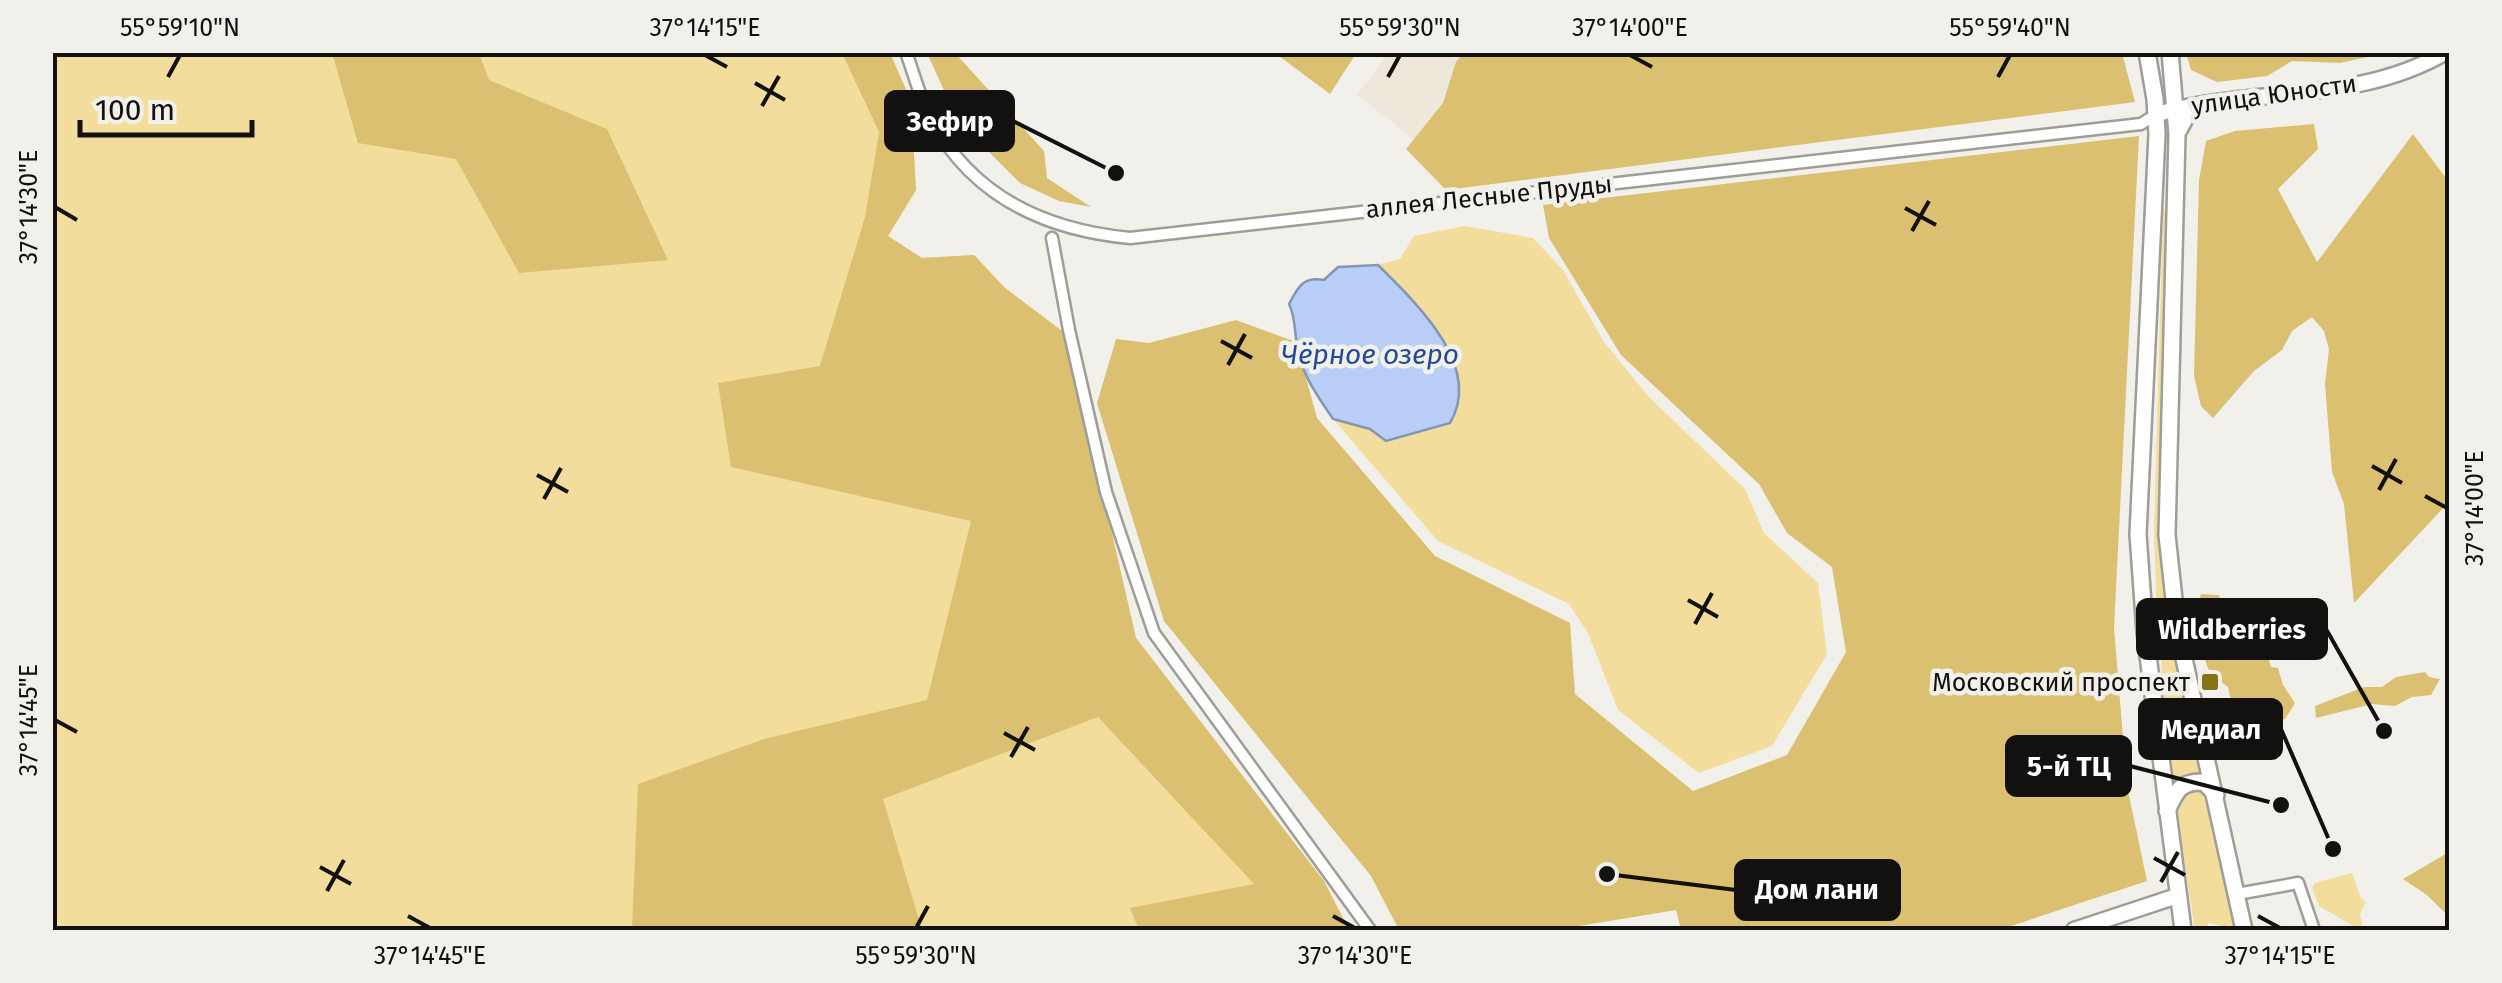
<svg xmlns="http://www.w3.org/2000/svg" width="2502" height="983" viewBox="0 0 2502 983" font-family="'Fira Sans',sans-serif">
<rect width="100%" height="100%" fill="#f2f0ea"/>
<!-- built -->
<path fill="#ede8da" d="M1389,53H1534L1450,167L1357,95Z"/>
<!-- green -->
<g fill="#f3dd9d">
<path d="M52,53H890L911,101L916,190L888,236L922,258L974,255L1005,288L1066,334L1136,638L1324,881L1349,930H53Z"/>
<path d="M2167,208L2161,533L2166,617L2162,620L2157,616L2154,533L2163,210Z"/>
<path d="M1465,226L1533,238L1563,270L1604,342L1649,397L1745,489L1764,533L1818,583L1827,654L1772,746L1699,773L1618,710L1588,633L1569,604L1438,541L1333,419L1370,430L1419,306L1378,265L1400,259L1414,236Z"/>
<path d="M2168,637L2174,641L2206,776L2187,773L2170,782L2161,683L2162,643Z"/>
<path d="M2197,789L2213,800L2237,930L2209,923L2206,930H2195L2176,808C2180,797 2185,790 2197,789Z"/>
<path d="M2352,873L2361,898L2366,902L2360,914L2363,928L2355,927L2319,906L2312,888L2315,883Z"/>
</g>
<!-- forest -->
<g fill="#dac070">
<path d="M1464,52L2122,53L2135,102L1446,190L1406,149L1443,103L1456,62Z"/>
<path d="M332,53H479L489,80L607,129L668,260L519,273L456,159L358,143Z"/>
<path d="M842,53H890L911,101L916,190L888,236L922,258L974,255L1005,288L1066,334L1136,638L1324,881L1349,930H1139L1130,908L1254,884L1098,717L883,799L922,930H632L638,784L764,739L927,700L971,521L731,467L718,383L820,366L865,217L879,132Z"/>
<path d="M927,53H955L1044,151L1047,178L1091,207L1059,201L1020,183L958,121Z"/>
<path d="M1353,53L1355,55L1330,94L1275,53Z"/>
<path d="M2186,53V52L2386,53L2340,63L2292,61L2267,76L2217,82L2191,70Z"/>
<path d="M2314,124L2318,149L2278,189L2317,262L2413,134L2449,182V502L2354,603L2344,504L2332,472L2325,384L2329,349L2324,331L2312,317L2292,331L2282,350L2254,371L2213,418L2201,406L2194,376L2199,180L2206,141L2235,131Z"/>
<path d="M2139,136L2114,628L2127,786L2147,881L1999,930H1681L1676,910L1555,930H1399L1371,876L1164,621L1097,403L1116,339L1149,343L1236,320L1296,342L1317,418L1435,556L1570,623L1575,694L1693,791L1787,755L1846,652L1832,567L1787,533L1759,484L1621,355L1549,238L1543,205Z"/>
<path d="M2201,594L2218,595L2242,623L2262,637L2271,667L2278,668L2283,685L2295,703L2285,719C2248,728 2236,728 2228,687C2222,682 2212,677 2209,670C2201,653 2194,612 2201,594Z"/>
<path d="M2425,672L2429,677L2440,679L2431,695L2412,697L2395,706L2372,704L2316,718L2315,706L2364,687H2382L2396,677Z"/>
<path d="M2449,852V917L2427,895L2403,879Z"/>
</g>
<!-- water -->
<path fill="#b8cef7" stroke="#8695b1" stroke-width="2.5" d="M1378,265C1415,302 1484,366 1450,423L1386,441L1370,429L1333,419C1317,395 1301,374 1297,345C1294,329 1296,319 1289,304C1298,287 1303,276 1324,280L1338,267Z"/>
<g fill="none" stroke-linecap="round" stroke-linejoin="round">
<defs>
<g id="street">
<path d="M906,52C914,74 920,99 931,119C972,196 1045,230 1130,238L2141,124L2157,114"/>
<path d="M1052,238L1069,330L1106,492L1154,633L1370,930"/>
<path d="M2237,894L2298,883L2314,930"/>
</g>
<g id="secondary">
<path d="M2157,114C2252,87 2358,104 2446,52"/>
<path d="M2074,930L2177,896"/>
</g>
<g id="primary">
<path d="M2147,52L2155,99L2157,134L2138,534L2145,632L2183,930"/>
<path d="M2170,52L2177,134L2167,535L2177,627L2244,930"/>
<path d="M2179,130L2187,115L2206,104"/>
<path d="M2167,811C2176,791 2180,781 2204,782L2216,795"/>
</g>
</defs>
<!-- street casing -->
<use href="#street" stroke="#9f9d97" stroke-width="15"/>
<!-- secondary casing -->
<use href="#secondary" stroke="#9f9d97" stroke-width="19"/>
<!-- primary casing -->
<use href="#primary" stroke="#9f9d97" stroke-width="20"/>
<!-- street -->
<use href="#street" stroke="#fff" stroke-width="10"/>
<!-- secondary -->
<use href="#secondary" stroke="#fff" stroke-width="14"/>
<!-- primary -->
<use href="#primary" stroke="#fff" stroke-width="15"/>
</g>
<!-- ticks -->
<path fill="none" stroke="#12110f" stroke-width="4" d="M705,55L727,67M1630,55L1652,67M168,77L180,55M1388,77L1400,55M1998,77L2010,55M755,83L785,100M762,106L779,76M55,207L77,220M1905,208L1936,225M1912,231L1929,201M1221,341L1252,358M1228,365L1245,334M2372,466L2402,483M537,475L568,492M2379,490L2396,459M2425,496L2447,508M544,499L561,468M1688,600L1718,617M1695,624L1712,593M55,720L77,732M1004,733L1035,750M1011,757L1028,727M2154,858L2185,875M320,867L351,884M2161,882L2178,852M327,891L344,860M408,916L430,928M1333,916L1355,928M2258,916L2280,928M916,928L928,906"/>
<!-- markers -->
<rect fill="#847416" stroke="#f2f0ea" stroke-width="4" x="2200" y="672" width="20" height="20" rx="5"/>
<g text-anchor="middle" stroke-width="9" stroke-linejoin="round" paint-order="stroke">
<!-- street labels -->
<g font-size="25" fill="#12110f" stroke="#f2f0ea">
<text transform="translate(2274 94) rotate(-8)" y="9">улица Юности</text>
<text transform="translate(1489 196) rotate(-6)" y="9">аллея Лесные Пруды</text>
</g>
<!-- poi labels -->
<g font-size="25" fill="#12110f" stroke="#f2f0ea" text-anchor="end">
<text x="2190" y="691">Московский проспект</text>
</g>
<!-- water labels -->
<g font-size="28" font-style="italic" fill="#244a97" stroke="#f2f0ea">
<text x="1370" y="364">Чёрное озеро</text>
</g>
</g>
<!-- callouts -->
<path fill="none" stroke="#12110f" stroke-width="4" d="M1116 173L1013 121M2384 731L2326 629M2333 849L2281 729M2281 805L2130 766M1607 874L1736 890"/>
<g fill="#12110f" stroke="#f2f0ea" stroke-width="4">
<circle cx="1116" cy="173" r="10"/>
<circle cx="2384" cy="731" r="10"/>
<circle cx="2333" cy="849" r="10"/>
<circle cx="2281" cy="805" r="10"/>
<circle cx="1607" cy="874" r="10"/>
</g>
<g fill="#12110f" stroke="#12110f" stroke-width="4">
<rect x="886" y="92" width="127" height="58" rx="10"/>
<rect x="2138" y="600" width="188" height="58" rx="10"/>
<rect x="2140" y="700" width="141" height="58" rx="10"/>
<rect x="2007" y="737" width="123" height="58" rx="10"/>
<rect x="1736" y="861" width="163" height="58" rx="10"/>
</g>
<g font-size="28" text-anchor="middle" font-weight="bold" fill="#fff">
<text x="950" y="131">Зефир</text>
<text x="2232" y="639">Wildberries</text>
<text x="2211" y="739">Медиал</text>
<text x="2069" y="776">5-й ТЦ</text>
<text x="1817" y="899">Дом лани</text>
</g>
<!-- border -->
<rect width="2502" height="983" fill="none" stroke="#f2f0ea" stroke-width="110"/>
<!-- scale -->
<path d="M80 120v15h172v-15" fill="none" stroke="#12110f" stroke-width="5"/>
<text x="95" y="120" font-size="30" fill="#12110f" stroke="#f2f0ea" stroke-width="8" paint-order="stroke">100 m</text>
<rect x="55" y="55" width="2392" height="873" fill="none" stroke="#12110f" stroke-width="4"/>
<g font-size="25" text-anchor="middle" fill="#12110f">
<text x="180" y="36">55°59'10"N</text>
<text x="705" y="36">37°14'15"E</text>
<text x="1400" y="36">55°59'30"N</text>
<text x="1630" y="36">37°14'00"E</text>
<text x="2010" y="36">55°59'40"N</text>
<text transform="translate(28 207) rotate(-90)" y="9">37°14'30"E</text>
<text transform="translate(2474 508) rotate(-90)" y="9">37°14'00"E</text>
<text transform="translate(28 720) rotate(-90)" y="9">37°14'45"E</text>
<text x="430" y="964">37°14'45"E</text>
<text x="916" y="964">55°59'30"N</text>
<text x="1355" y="964">37°14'30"E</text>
<text x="2280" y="964">37°14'15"E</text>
</g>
</svg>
